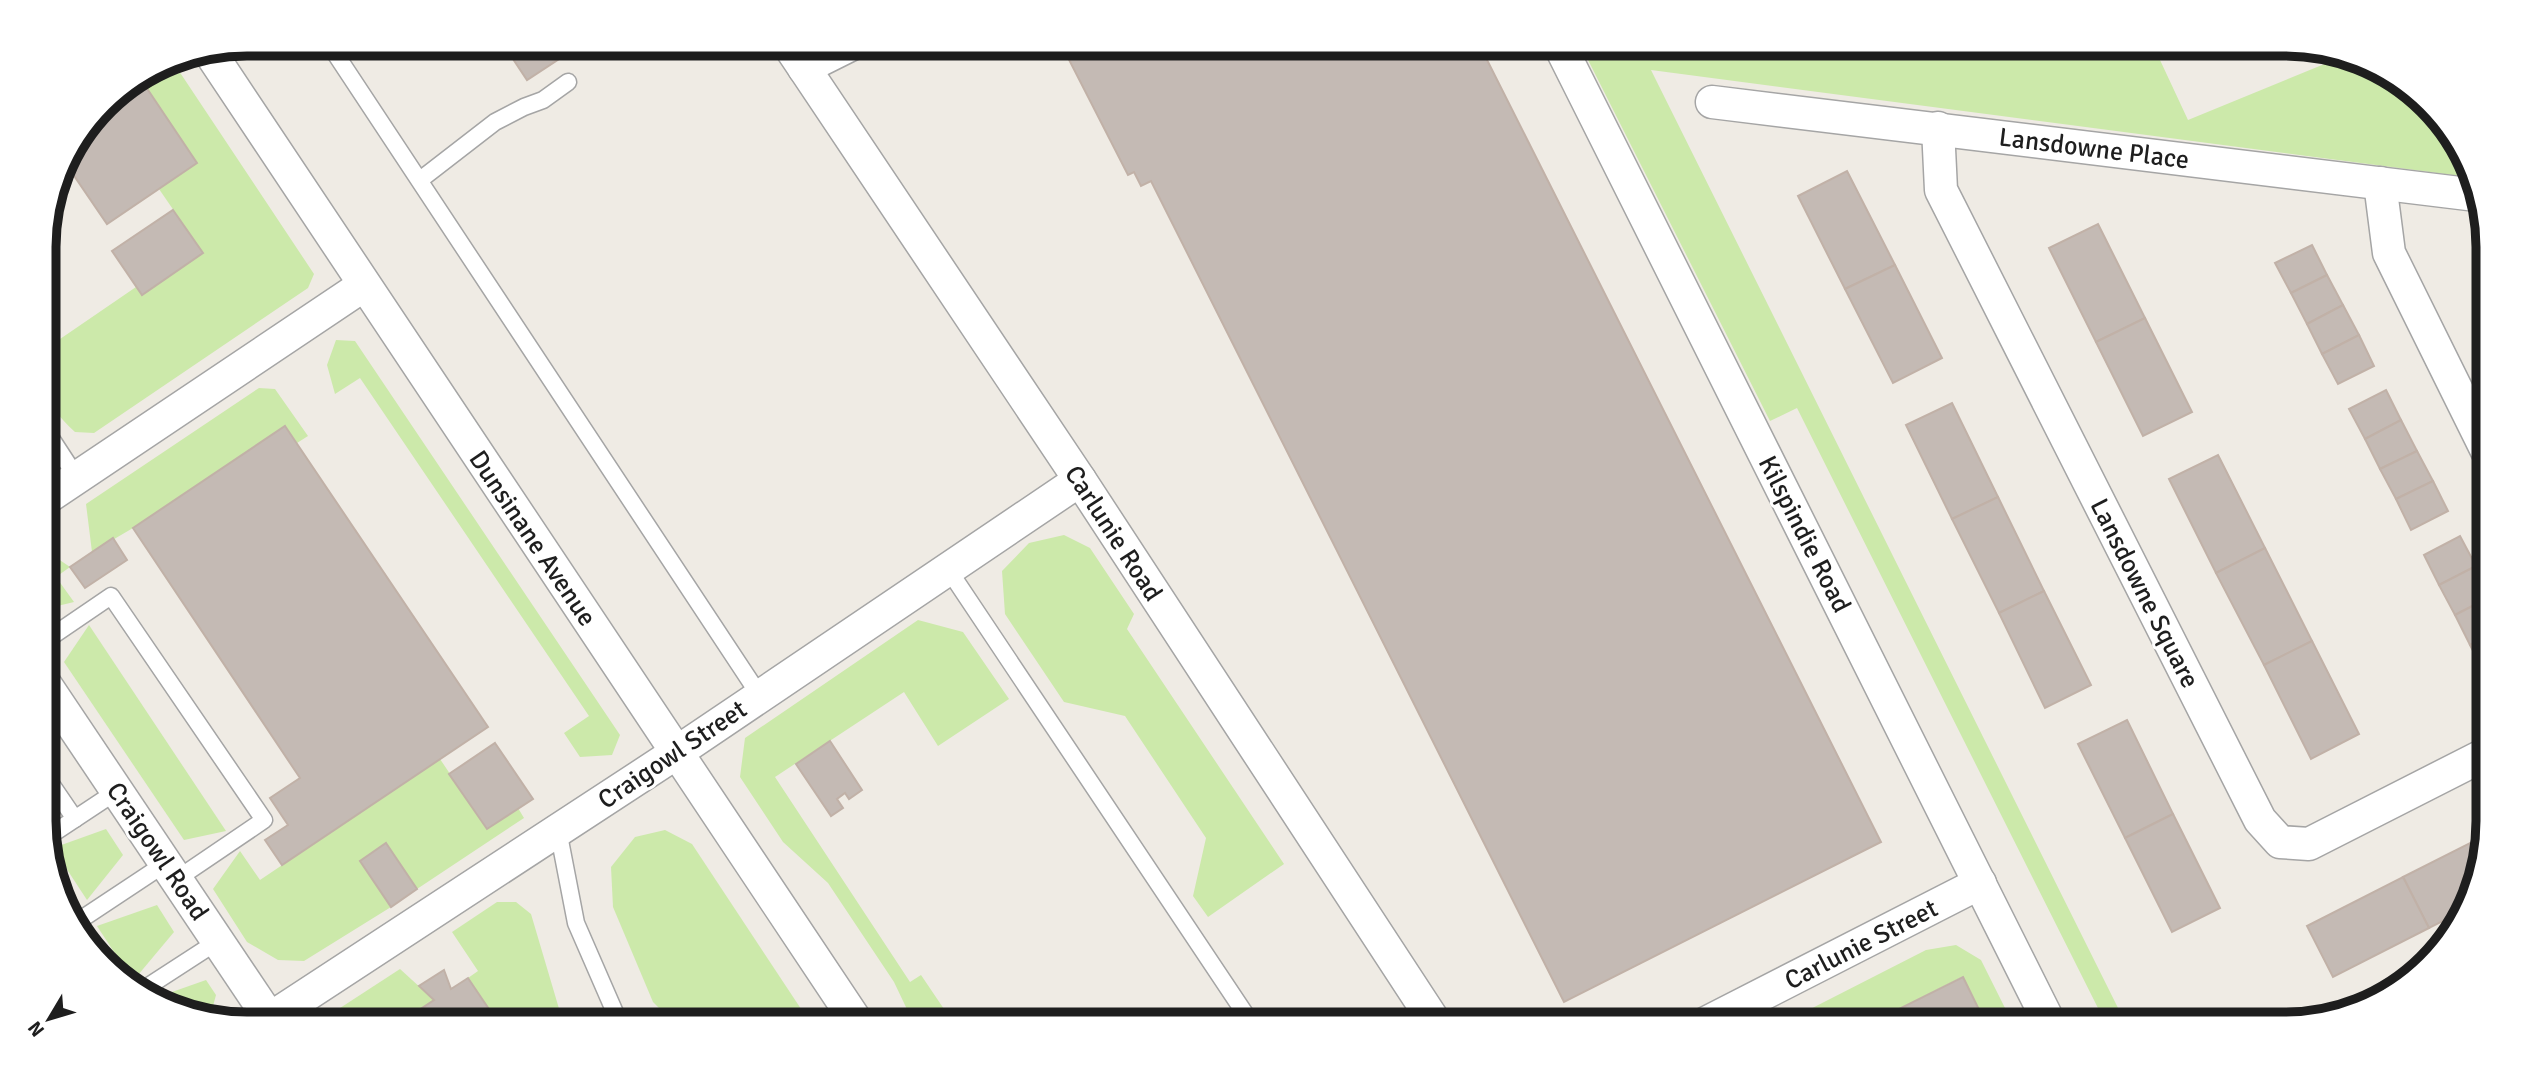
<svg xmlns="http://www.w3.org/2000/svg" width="2532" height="1068" viewBox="0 0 2532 1068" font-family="Signika,sans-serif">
<rect width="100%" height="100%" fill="#efebe4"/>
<!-- grass -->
<g fill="#cce9aa">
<path d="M1580,44L2153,45L2188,120L2344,56L2362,59L2446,123L2468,177L1651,70L2126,1024H2106L1797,408L1770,421Z"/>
<path d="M171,59L314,274L308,288L94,433L75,432C42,401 45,392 44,350L136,287L142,294L203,253L159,189L197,163L140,78Z"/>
<path d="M336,340L355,341L620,735L612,755L580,757L564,733L589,716L360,378L335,394L327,365Z"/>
<path d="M259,388L275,389L308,436L297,443L285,426L133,528L92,552L86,504Z"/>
<path d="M1064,535L1090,548L1134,614L1127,629L1284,864L1208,917L1193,896L1206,838L1125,716L1064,702L1005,614L1002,571L1029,543Z"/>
<path d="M45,550L70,567L56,577L74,602L45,609Z"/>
<path d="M918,620L963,632L1009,699L938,746L904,692L775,777L910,982L921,975L944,1009L941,1024H914L894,982L828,883L783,842L740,777L745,738Z"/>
<path d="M89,625L226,831L184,840L64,662Z"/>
<path d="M440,759L487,829L518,808L524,818L417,889L385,844L360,861L391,907L304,961L278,960L247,942L213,889L240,851L260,880Z"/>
<path d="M106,829L123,855L87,900L53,848Z"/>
<path d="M665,830L692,844L811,1024H675L653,1002L613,907L611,867L635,837Z"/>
<path d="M497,902H516L531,914L560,1012L568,1024H499L468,978L478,971L452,932Z"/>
<path d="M157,905L174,932L133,981L97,926Z"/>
<path d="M1956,945L1981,960L2013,1024H1986L1962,977L1869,1024H1781L1926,950Z"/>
<path d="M400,969L434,1000L398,1024H341L337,1010Z"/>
<path d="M206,980L216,995L210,1017L170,1009L155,998Z"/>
</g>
<!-- building -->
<g fill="#c4bab4" stroke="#c1b1a7" stroke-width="2">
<path d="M503,44H582L527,80Z"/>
<path d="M1061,44H1479L1881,842L1564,1002L1151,181L1141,186L1134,172L1128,175Z"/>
<path d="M140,78L197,163L107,224L64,161L113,95Z"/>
<path d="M1847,171L1895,265L1845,289L1798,196Z"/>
<path d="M173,210L203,253L142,295L112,251Z"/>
<path d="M2098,224L2145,318L2096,342L2049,248Z"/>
<path d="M2312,245L2327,275L2291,293L2275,263Z"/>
<path d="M1895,265L1942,358L1893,383L1845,289Z"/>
<path d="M2327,275L2343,305L2307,324L2291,293Z"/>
<path d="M2343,305L2359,335L2322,354L2307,324Z"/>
<path d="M2145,318L2192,412L2143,436L2096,342Z"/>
<path d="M2359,335L2374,366L2338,384L2322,354Z"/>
<path d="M2386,390L2401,420L2365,439L2349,409Z"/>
<path d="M1952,403L1998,497L1952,519L1906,425Z"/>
<path d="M2401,420L2417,451L2380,469L2365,439Z"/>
<path d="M285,426L488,727L282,865L265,840L288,825L270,798L300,778L133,528Z"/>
<path d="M2417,451L2433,481L2396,499L2380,469Z"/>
<path d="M2218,455L2265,548L2216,573L2169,479Z"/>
<path d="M2433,481L2448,511L2411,530L2396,499Z"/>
<path d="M1998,497L2044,591L1999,613L1952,519Z"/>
<path d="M2460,536L2476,566L2439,585L2424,555Z"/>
<path d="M113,538L127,560L85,588L70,567Z"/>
<path d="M2265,548L2312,641L2264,665L2216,573Z"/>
<path d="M2476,566L2488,589V598L2455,615L2439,585Z"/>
<path d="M2044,591L2091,685L2045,708L1999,613Z"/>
<path d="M2488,598V636L2470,645L2455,615Z"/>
<path d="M2488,636V675L2486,676L2470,645Z"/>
<path d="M2312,641L2359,734L2311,759L2264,665Z"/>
<path d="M2127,720L2173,814L2125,838L2078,744Z"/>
<path d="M830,741L862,790L849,799L845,793L837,799L843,808L831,816L796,764Z"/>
<path d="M495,743L533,799L487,829L449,774Z"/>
<path d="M2173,814L2220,908L2172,932L2125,838Z"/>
<path d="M2486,835L2473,898L2463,911L2429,928L2403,877Z"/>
<path d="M386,843L417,889L391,907L360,861Z"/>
<path d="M2403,877L2429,928L2333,977L2307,926Z"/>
<path d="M115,954L132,980L106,960Z"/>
<path d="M444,970L451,989L468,978L499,1024H398L434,1000L419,986Z"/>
<path d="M1963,977L1986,1024H1869Z"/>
<path d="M1088,1015L1095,1024H1075Z"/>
<path d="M1128,1016L1154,1021L1156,1024H1126Z"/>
</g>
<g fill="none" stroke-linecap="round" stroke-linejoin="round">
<defs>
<g id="lane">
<path d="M329,44L760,696"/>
<path d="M420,180L495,122L524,107L543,100L568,82"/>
<path d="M45,429L77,478"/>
<path d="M948,569L1252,1024"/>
<path d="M45,641L111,596L264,820L177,879"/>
<path d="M45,775L75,819"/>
<path d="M558,830L576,923L620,1024"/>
<path d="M46,838L117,791"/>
<path d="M77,922L166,863"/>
<path d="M144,989L218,941"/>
</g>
<g id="street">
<path d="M788,44L1080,480L1436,1024"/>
<path d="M1559,44L2050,1024"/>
<path d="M209,51L858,1024"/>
<path d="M804,68L852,44"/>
<path d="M1712,102L2476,195"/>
<path d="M1938,128L1941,190L2260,820L2280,842L2309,844L2488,753"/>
<path d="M2380,183L2389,253L2487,451"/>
<path d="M45,499L364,285"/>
<path d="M45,684L270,1019"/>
<path d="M262,1024L676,753L1080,480"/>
<path d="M1704,1024L1980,883"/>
</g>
</defs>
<!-- lane casing -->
<use href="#lane" stroke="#a5a5a5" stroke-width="19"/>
<!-- street casing -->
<use href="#street" stroke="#a5a5a5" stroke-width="35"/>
<!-- lane -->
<use href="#lane" stroke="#fff" stroke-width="16"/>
<!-- street -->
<use href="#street" stroke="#fff" stroke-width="32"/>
</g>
<g text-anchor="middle" stroke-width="6" stroke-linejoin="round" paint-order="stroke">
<!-- street labels -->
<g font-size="26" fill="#1e1e1e" stroke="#fff">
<text transform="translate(2094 148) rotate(7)" y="9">Lansdowne Place</text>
<text transform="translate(1114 533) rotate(57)" y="9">Carlunie Road</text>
<text transform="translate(1805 534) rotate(63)" y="9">Kilspindie Road</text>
<text transform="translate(533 538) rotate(56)" y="9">Dunsinane Avenue</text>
<text transform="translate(2145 593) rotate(63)" y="9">Lansdowne Square</text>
<text transform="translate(672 754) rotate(-34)" y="9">Craigowl Street</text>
<text transform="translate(158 851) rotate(56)" y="9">Craigowl Road</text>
<text transform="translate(1861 944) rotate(-27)" y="9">Carlunie Street</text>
</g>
</g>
<!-- crop -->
<path d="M0 0H2532V1068H0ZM247 56H2285A191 191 0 0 1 2476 247V821A191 191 0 0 1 2285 1012H247A191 191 0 0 1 56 821V247A191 191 0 0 1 247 56Z" fill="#fff" fill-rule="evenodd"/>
<path fill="none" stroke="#1e1e1e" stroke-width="9" d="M247 56H2285A191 191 0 0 1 2476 247V821A191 191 0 0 1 2285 1012H247A191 191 0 0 1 56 821V247A191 191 0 0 1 247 56Z"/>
<!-- north arrow -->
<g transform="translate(49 1019) rotate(232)" stroke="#ffffff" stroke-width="5" paint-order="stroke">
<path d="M0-5L12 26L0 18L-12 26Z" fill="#1e1e1e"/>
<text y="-10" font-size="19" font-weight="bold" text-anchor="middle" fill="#1e1e1e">N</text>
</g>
</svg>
